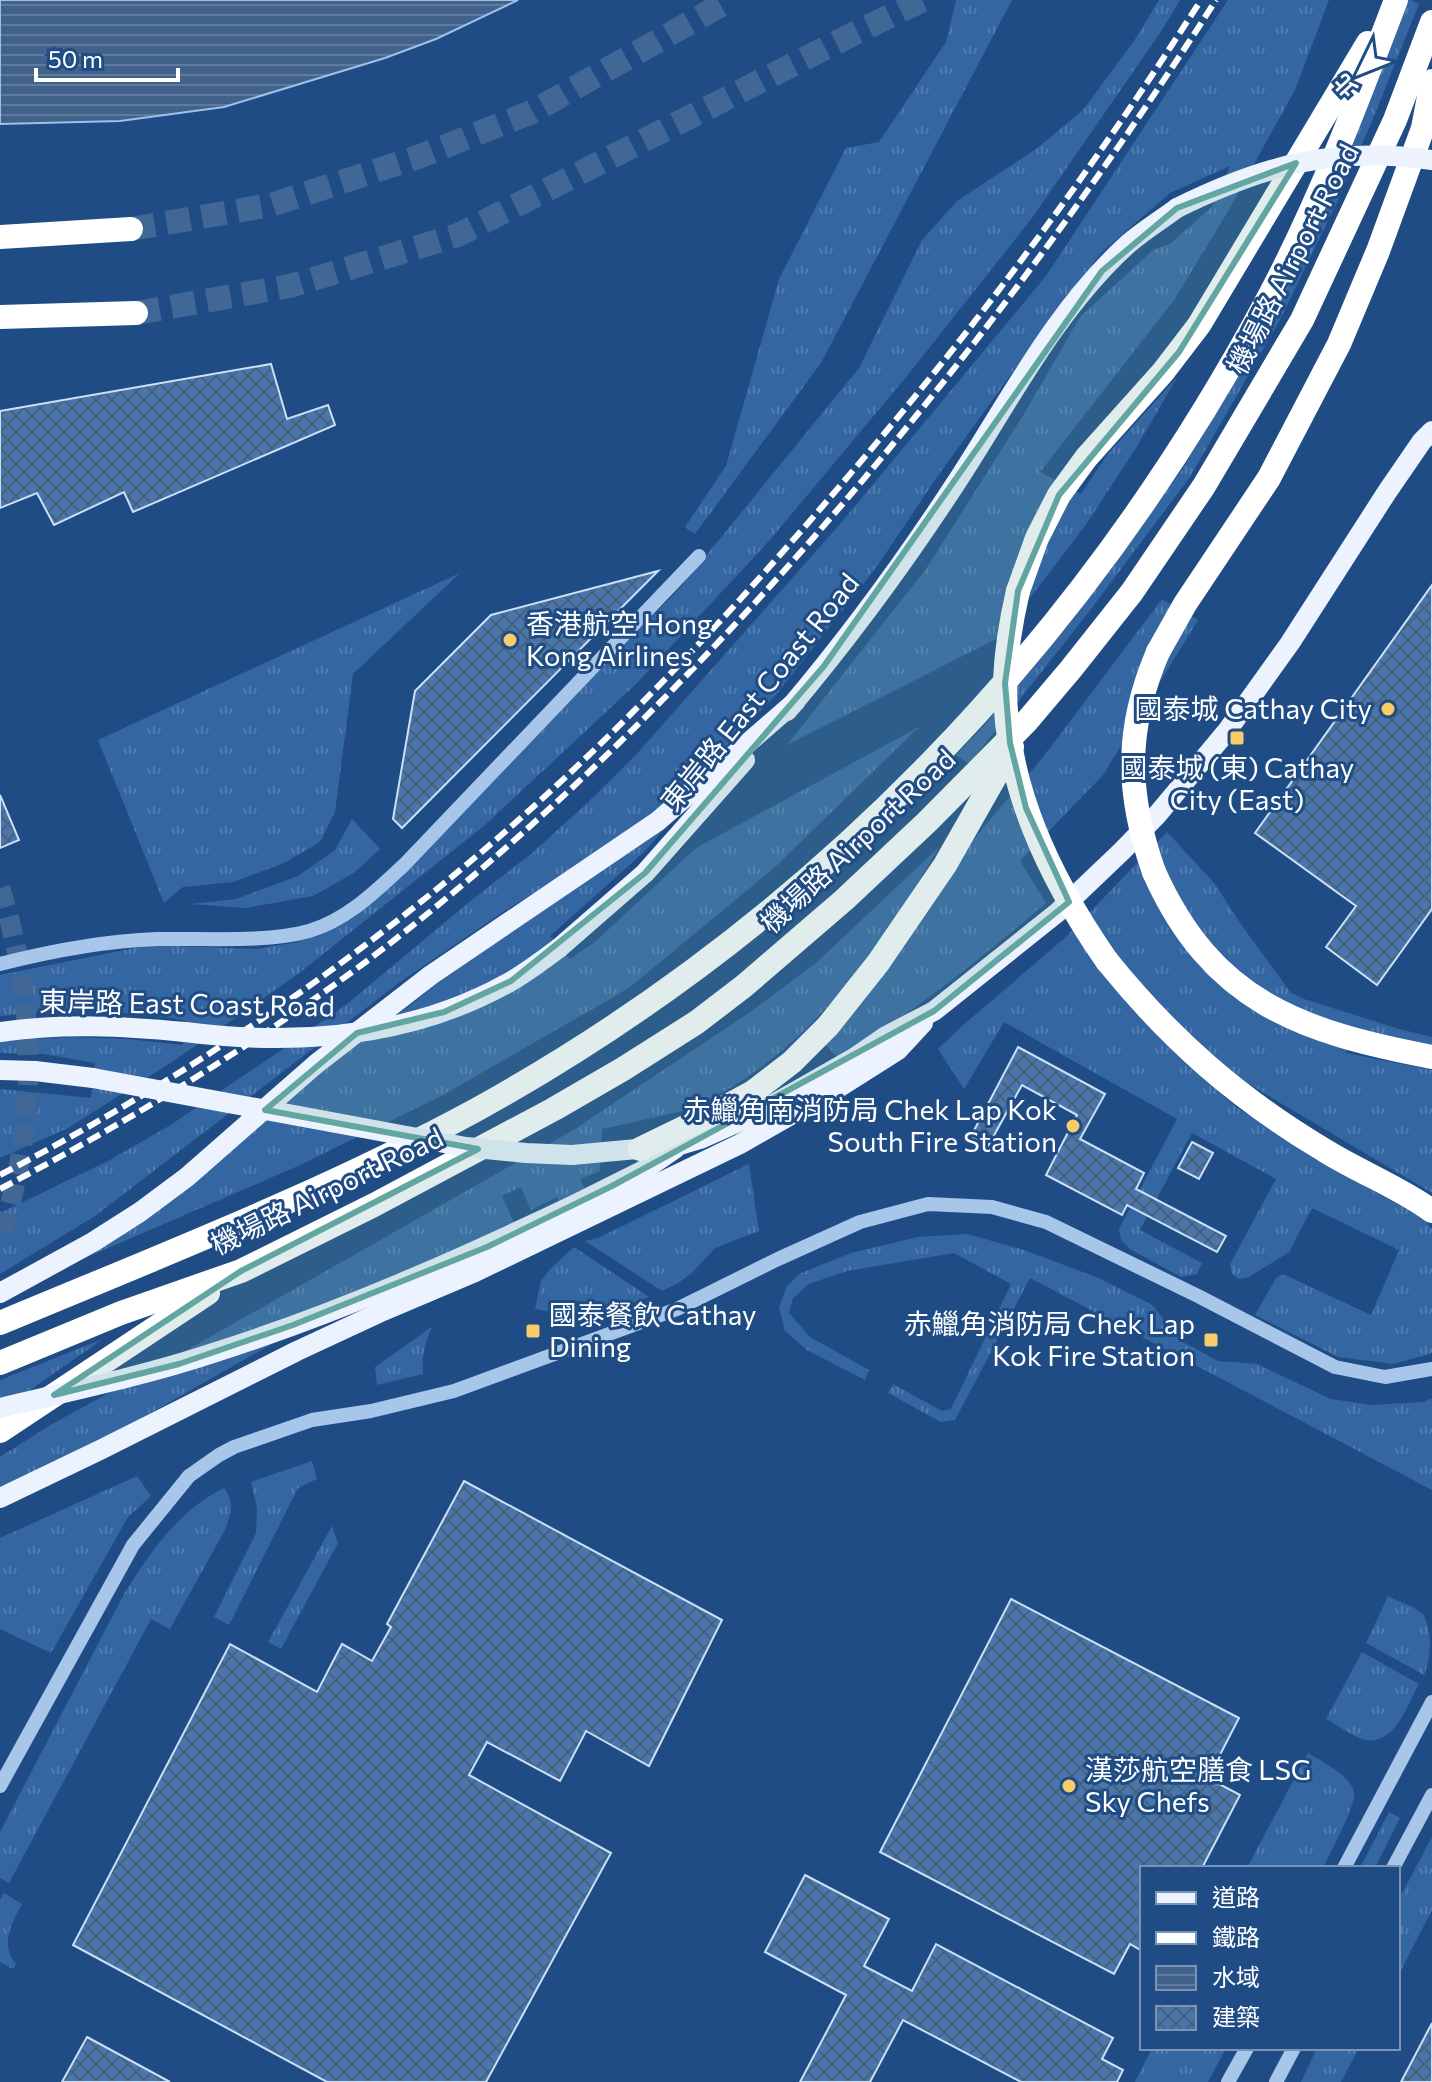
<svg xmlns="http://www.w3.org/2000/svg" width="1432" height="2082" viewBox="0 0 1432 2082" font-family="Commissioner,'Noto Sans TC',sans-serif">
<defs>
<pattern id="grass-tufts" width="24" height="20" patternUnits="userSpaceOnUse" patternTransform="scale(2)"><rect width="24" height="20" fill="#3466a2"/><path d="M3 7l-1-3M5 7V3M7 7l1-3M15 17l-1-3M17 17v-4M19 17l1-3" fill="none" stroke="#527db0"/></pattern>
<pattern id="water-rules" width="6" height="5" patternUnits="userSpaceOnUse" patternTransform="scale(2)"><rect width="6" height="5" fill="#42628b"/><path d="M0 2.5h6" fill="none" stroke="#5e7a9c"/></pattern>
<pattern id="building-cross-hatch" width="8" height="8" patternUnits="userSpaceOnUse" patternTransform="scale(2)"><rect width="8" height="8" fill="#4876ad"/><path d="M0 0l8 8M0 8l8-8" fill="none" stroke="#4a617c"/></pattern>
</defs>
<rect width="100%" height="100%" fill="#204c85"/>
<!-- grass -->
<g fill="url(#grass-tufts)">
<path d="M956,0H1012L821,363L695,534L685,527L726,466L779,279L846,148L879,142L946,42Z"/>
<path d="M1159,0H1180L1162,30L1032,218L907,376L769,541L636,684L485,825L298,974L172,1062L68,1128L0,1158V1089L91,1098L95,1063L43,1054L0,1053V1041L70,1037L127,1039L183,1045L186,1021C126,1009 61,1010 0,1016V975L150,945L256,949L298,942L367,904L679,589L859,368L922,240L957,201L1036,149L1083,110L1134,41Z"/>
<path d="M1228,0H1329L1295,90L1227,213L1174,300L1040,472L1081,494L1107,455L1178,376L1136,448L1085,526L1000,637L787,745L926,569L1024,414L1080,317L1153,250L1170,244L1212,207L1230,166L1170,193L1102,252L1061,305L937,477L878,565L775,696L687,786L610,848L506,910L400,982L95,1216L0,1274V1213L108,1161L169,1126L289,1045L347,1004L468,903L532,853L584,806L634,757L840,524L1046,276Z"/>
<path d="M1405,0H1411L1419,4L1375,114L1336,204L1281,318L1190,477L1088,613L969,764L956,755L983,727L1080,605L1181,471L1260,338L1320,215Z"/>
<path d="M460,573L353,674L335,812L320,842L284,863L233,882L183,887L164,903L98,740Z"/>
<path d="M1162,599L1198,620L1103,775L1020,861L1046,903C980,959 913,1014 838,1058L821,1040L983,828L1044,756Z"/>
<path d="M919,727L774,868L629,988L443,1095L298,1166L34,1280L416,1001L506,927L665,828L644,852L550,936L570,959L596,941L696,848Z"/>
<path d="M352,819L380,849L354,873L313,896L246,908L190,904L236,899L298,876L335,850Z"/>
<path d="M1167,832L1215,884L1240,923L1291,993L1304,999L1399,1029L1432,1037V1046L1413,1045L1354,1027L1346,1053L1432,1070V1193L1237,1077L1223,1096L1239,1109L1375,1192L1422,1217L1432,1229V1352L1430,1354L1393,1364L1338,1357L1255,1315L1276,1278L1283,1274L1371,1315L1399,1250L1312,1208L1289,1252L1249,1277L1239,1279L1232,1274L1230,1264L1276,1179L1192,1133L1140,1230L1202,1263L1197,1274L1181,1277L1130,1249L1121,1240L1119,1229L1177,1119L1004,1022L964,1089L938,1049L961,1027L1066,937Z"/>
<path d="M939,847C879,951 805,1058 691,1108C682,1112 671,1113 661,1116C641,1120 622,1125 602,1129L600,1171L580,1179L588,1196L562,1208L557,1197L531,1210L521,1187L502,1196L521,1239L279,1340L91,1447L0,1487V1457L52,1424L168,1361L575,1129L749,1013L816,963Z"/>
<path d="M749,1164L759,1231L715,1248L692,1273L677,1284L662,1291L585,1241L598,1238Z"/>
<path d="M967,1234L1024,1250L1096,1277L1151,1304L1183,1342L1218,1361L1257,1364L1331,1399L1372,1405L1423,1402L1432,1398V1490L1030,1278L955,1420L941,1422L888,1393L893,1384L942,1411L951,1409L1011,1284L954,1253L847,1271L809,1284L793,1298L789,1313L810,1337L869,1370L865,1380L807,1350L785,1331L779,1307L787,1286L799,1274L851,1253L918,1237Z"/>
<path d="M574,1247L649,1297L591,1318L535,1309L541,1281L551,1268Z"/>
<path d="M433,1326C424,1343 422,1355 423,1374L377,1385L375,1367Z"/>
<path d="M103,1339L0,1411V1380Z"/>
<path d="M312,1461L317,1479L298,1488L229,1625L214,1617L256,1533L257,1508L251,1482Z"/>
<path d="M137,1476L151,1496L128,1517L51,1653L0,1629V1538Z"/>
<path d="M224,1488C235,1502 231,1514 225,1530L170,1629L151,1619L9,1883L0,1878V1832L124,1594C150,1552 179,1510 224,1488Z"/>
<path d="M332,1526L338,1543L281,1649L268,1642Z"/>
<path d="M1388,1596C1399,1602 1414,1606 1423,1614C1432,1629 1432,1658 1424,1675L1366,1643Z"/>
<path d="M1362,1652L1419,1684C1408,1704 1395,1745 1366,1740C1355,1738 1336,1724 1326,1719Z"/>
<path d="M1308,1753C1321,1761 1352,1776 1354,1793C1356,1805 1329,1855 1323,1868H1247Z"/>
<path d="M1389,1812L1400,1818L1375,1868H1360Z"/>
<path d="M1432,1837V1910L1400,1972L1398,1970V1901Z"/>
<path d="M4,1893L22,1904C11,1924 0,1945 16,1964L13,1969L0,1962V1900Z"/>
<path d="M1152,2048H1226L1208,2082H1135Z"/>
<path d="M1317,2048H1359L1341,2082H1301Z"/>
</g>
<!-- water -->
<path fill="url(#water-rules)" stroke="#9cc1eb" stroke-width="2" d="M0,0H518L436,39L385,58L224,107L120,121L0,124Z"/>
<!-- building -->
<g fill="url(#building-cross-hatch)" stroke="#cce0f7" stroke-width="2">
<path d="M271,364L287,419L328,405L335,425L133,512L124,492L54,525L37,493L0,508V411Z"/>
<path d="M658,571L402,828L393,819L415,691L491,615Z"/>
<path d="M1432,585V909L1377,985L1326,947L1356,906L1255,833Z"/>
<path d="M0,795L19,840L0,848Z"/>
<path d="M1018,1047L1105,1094L1080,1139L1144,1173L1136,1189L1226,1236L1217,1252L1127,1205L1122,1215L1046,1175L1077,1115L1022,1085L988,1146L971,1136Z"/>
<path d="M1192,1142L1213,1153L1199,1179L1178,1168Z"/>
<path d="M464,1481L722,1620L649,1766L586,1731L560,1781L487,1742L469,1775L611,1853L486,2082H327L73,1945L230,1644L317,1692L342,1644L372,1661L391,1627L387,1624Z"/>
<path d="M1011,1599L1239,1718L1208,1778L1240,1795L1202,1868H1142V1951L1130,1944L1114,1974L880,1852Z"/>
<path d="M805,1875L889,1919L864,1966L912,1991L936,1944L1113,2038L1102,2059L1123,2070L1117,2082H1021L903,2020L870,2082H800L846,1995L765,1952Z"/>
<path d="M1432,2023V2082H1401Z"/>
<path d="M87,2037L170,2082H62Z"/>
</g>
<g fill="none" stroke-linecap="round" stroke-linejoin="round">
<!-- major-tunnel -->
<path stroke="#416797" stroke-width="20" stroke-dasharray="20 10" stroke-linecap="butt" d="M0,888C37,1000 38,1126 0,1238"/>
<!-- highway-tunnel -->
<g stroke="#416797" stroke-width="24" stroke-dasharray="24 12" stroke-linecap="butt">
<path d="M131,229L271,205L418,157L532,112L730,0"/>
<path d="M136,313L290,286L458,235L857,32L923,0"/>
</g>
<!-- minor -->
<g stroke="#a8c6e9" stroke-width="14">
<path d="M0,964C51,951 103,941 157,939C203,938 266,943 309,931C347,920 376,891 404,865L699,556"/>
<path d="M0,1786L133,1545L189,1476L219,1455L234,1447L312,1420L371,1411L454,1391L677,1309L778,1259L860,1222L928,1204L992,1207L1046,1222L1198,1296L1335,1367L1385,1377L1432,1369"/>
<path d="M1344,1868L1432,1702"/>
<path d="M1393,1868L1432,1795"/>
<path d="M1228,2082L1247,2048"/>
<path d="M1276,2082L1294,2048"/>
</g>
<!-- major -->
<g stroke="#ecf3fe" stroke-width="20">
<path d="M787,711C847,640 903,564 954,486C1008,404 1054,311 1128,244C1143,231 1161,220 1177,208"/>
<path d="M559,948L645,873L745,760"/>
<path d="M0,1032C62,1023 123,1026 185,1032"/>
<path d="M0,1070L35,1071L93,1078"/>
<path d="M572,1155L680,1145L700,1139L754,1115L854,1058L886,1036L934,1011L1058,912L1122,851L1157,815L1227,731L1290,643L1387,492L1422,441L1432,431"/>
<path d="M580,1202L644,1170L676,1148"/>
<path d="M0,1293L93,1242L140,1212L187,1177L316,1064L431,975L658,821L795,702"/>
<path d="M0,1498L100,1450L297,1351L383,1311L475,1272L740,1144L838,1088L898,1050L923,1023"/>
</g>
<!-- highway -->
<g stroke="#fff" stroke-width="24">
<path d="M0,237L131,229"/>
<path d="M0,317L136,313"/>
<path d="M1018,591L1037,538L1059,495L1086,458L1163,372L1199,325L1368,43"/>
<path d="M1158,652L1185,604L1269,478L1339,344L1378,251L1423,128L1432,81"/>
<path d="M1154,872C1212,1002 1301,1032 1432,1057"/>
<path d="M1107,961C1171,1040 1237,1098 1324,1150C1359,1172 1399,1187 1432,1211"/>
<path d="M640,1149L714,1113L753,1092L792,1062L828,1026L878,963L945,865L1012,747"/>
<path d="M0,1323C160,1256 323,1193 476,1110C818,921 1087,639 1270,295C1320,200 1358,100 1396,0"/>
<path d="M0,1363L121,1313L241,1271L374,1205L554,1109L623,1069L697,1022L744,986L844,900L927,822L1027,721L1071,669L1132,592L1204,486L1302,320L1395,120L1432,22"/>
<path d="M0,1431L208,1293"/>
</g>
<!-- rail -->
<g stroke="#fff" stroke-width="6" stroke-dasharray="14 6" stroke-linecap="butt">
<path d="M0,1175C184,1079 357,962 514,824C633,719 742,601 845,480C975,329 1094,168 1201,0"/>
<path d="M0,1189C128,1122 251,1047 367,961C519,846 656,713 783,572C943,393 1087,202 1216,0"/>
</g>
<!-- major-bridge -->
<g stroke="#ecf3fe" stroke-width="20">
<path d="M1177,208C1264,165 1334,146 1432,160"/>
<path d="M185,1032C295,1046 409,1038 508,983C526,973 543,960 559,948"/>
<path d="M93,1078L466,1147L526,1153L572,1155"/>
<path d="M0,1408C71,1391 143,1376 213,1353C339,1313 461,1259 580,1202"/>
</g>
<!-- highway-bridge -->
<g stroke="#fff" stroke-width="24">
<path d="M1018,591C1011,621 1006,651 1005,682C1004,785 1050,879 1107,961"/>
<path d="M1154,872C1126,793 1125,729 1158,652"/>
</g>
</g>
<!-- marked area -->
<path fill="#63a6a1" fill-opacity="0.2" stroke="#63a6a1" stroke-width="6" stroke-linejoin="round" d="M1296,163L1179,352L1059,495L1018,591L1005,683L1010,743L1026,808L1069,902L934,1011L612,1186L487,1247L293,1325L179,1364L54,1395L241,1271L478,1149L265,1110L357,1033L444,1012L511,981L645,873L824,666L1102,271L1177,208Z"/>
<!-- markers -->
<g fill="#f7cd69" stroke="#204c85" stroke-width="3">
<circle cx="510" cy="640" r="8"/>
<circle cx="1388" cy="709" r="8"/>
<rect x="1229" y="730" width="16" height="16" rx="4"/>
<circle cx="1073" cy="1126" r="8"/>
<rect x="525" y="1323" width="16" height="16" rx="4"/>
<rect x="1203" y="1332" width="16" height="16" rx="4"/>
<circle cx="1069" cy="1786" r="8"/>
</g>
<g text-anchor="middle" stroke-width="6" stroke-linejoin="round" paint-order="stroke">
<!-- street labels -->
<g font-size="28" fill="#fff" stroke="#204c85">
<text transform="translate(1293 259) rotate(-63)" y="10">機場路 Airport Road</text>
<text transform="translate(760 692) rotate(-51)" y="10">東岸路 East Coast Road</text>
<text transform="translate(858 841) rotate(-43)" y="10">機場路 Airport Road</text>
<text transform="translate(187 1004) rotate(1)" y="10">東岸路 East Coast Road</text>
<text transform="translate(327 1191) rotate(-26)" y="10">機場路 Airport Road</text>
</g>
<!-- poi labels -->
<g font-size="28" fill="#fff" stroke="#204c85" text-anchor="start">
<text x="526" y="634">香港航空 Hong<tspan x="526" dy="32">Kong Airlines</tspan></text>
<text x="1372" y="719" text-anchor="end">國泰城 Cathay City</text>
<text x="1237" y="778" text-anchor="middle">國泰城 (東) Cathay<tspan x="1237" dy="32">City (East)</tspan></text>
<text x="1057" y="1120" text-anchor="end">赤鱲角南消防局 Chek Lap Kok<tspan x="1057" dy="32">South Fire Station</tspan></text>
<text x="549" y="1325">國泰餐飲 Cathay<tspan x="549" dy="32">Dining</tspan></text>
<text x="1195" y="1334" text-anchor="end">赤鱲角消防局 Chek Lap<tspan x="1195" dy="32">Kok Fire Station</tspan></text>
<text x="1085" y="1780">漢莎航空膳食 LSG<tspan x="1085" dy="32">Sky Chefs</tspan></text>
</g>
</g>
<!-- legend -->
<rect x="1140" y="1866" width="260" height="184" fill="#204c85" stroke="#7994b6" stroke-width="2"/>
<rect x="1156" y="1892" width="40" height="12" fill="#ecf3fe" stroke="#7994b6" stroke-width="2"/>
<text x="1212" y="1906" font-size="24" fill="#ffffff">道路</text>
<rect x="1156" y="1932" width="40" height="12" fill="#ffffff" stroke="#7994b6" stroke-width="2"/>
<text x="1212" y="1946" font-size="24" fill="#ffffff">鐵路</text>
<rect x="1156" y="1966" width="40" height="24" fill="url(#water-rules)" stroke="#7994b6" stroke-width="2"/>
<text x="1212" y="1986" font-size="24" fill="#ffffff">水域</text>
<rect x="1156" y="2006" width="40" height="24" fill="url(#building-cross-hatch)" stroke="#7994b6" stroke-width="2"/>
<text x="1212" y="2026" font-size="24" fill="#ffffff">建築</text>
<!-- north arrow -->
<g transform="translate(1360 72) rotate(227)" stroke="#204c85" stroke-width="6" paint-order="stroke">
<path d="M0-6L14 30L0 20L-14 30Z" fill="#ffffff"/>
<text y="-12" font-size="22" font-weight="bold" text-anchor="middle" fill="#ffffff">北</text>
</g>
<!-- scale -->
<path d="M36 68v12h142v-12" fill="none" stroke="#ffffff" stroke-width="4"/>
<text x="48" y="68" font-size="24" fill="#ffffff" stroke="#204c85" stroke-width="6" paint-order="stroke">50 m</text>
</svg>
